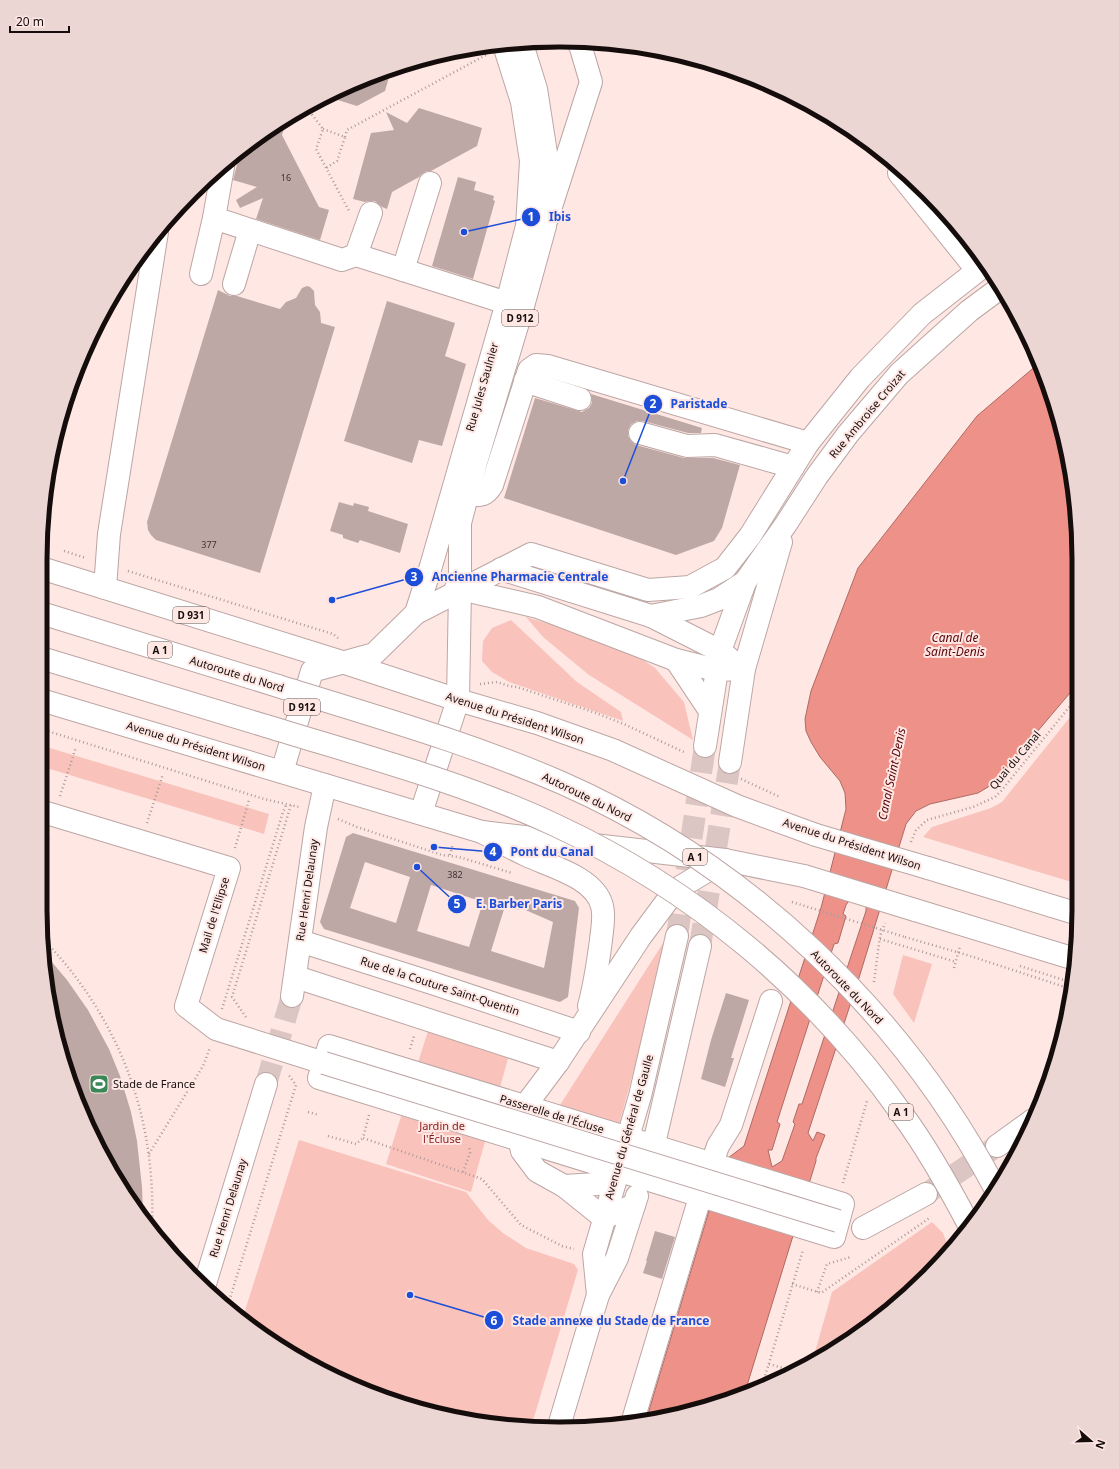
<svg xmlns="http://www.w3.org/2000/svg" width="1119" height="1469" viewBox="0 0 1119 1469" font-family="'Noto Sans',sans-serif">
<rect width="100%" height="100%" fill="#ffe7e4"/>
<!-- green -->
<g fill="#f9c3bc">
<path d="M526,617L621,645L655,668L684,702L693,740L589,675L543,637Z"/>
<path d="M511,620L577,682L621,712L623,721L509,682L492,672L482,661L483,641L492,628Z"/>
<path d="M1075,711V883L923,837L932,827L991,808L1002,802Z"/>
<path d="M40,745L269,814L264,834L40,766Z"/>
<path d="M672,929L617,1132L555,1113Z"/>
<path d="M903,955L932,964L914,1023L893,994Z"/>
<path d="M428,1031L509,1055L471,1192L386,1164Z"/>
<path d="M299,1140L466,1192L488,1220L503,1233L526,1248L574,1264L578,1270L532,1424L458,1419L330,1375L242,1320Z"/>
<path d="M932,1222L943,1233L949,1249L927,1277L848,1341L813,1359L832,1292Z"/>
</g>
<!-- water -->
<path fill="#ee9289" stroke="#ad6a64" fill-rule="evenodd" d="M1038,364L1051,392L1075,492V687L993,784L978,793L930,804L916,811L906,824L858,981L808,1133L813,1141L817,1132L825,1135L816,1158V1161L745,1392L727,1401L647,1417L724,1161L744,1146L821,908L846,809L845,793L840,781L820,757L811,742L806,731L805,719L811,691L858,568L977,416ZM859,885L867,888L866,911L802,1104H799L793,1122L795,1124L782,1161L772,1167L768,1150H772L780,1124L777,1122L834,944L838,943L846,916L843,914L846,905Z"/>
<!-- building -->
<g fill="#bea8a5" fill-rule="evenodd">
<path d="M391,70L385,91L357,106L328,97L360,80Z"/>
<path d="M419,108L482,128L477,146L431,171H427L422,174L419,177L392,192L387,209L382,207L375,201H369L365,202L353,199L371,133L394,130L386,112L407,123Z"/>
<path d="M287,119L282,135L319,207L329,210L320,240L256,219L263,198L240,208L236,200L257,187L233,180L240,153L271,128Z"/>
<path d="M458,177L476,182L474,190L494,196L493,200L495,201L473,279L432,266Z"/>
<path d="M307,286L310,287L314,291L315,305L320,312L321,323L335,327L260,573L156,540L151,535L148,530L147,522L218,290L230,296H237L280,309L286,302L296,298L302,288Z"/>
<path d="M387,301L455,323L445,356L466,364L442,446L419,440L412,463L344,441Z"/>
<path d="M591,394L702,428L701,433H688L643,421H637L631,424L628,430V436L631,441L636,445L684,458H713L740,465L722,528L714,541L676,555L504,498L535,398L582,412L589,408L592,403Z"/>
<path d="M339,502L353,506L354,503L369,507L368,511L408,524L400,553L360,540L358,543L343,538V535L330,531Z"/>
<path d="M353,833L575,901L579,908L568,997L560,1002L324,929L320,922L346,837ZM365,862L410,877L396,923L350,908ZM431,885L483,902L469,947L417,931ZM505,906L520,910L521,908L553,922L544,968L491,951Z"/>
<path d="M46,955L67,980L88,1010L109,1049L120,1076L131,1112L137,1141L142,1187L143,1212L110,1169L58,1044Z"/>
<path d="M726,993L749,1000L731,1058H734L725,1087L701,1079L711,1040Z"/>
<path d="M655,1231L675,1237L662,1279L643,1273L647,1261H646Z"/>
</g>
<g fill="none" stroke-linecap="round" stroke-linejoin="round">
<!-- minor-tunnel -->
<g stroke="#dcc6c4" stroke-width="22" stroke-dasharray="22 11" stroke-linecap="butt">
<path d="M266,1084L292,996"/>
<path d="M926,1194L994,1148"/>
</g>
<!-- major-tunnel -->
<g stroke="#dcc6c4" stroke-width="22" stroke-dasharray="22 11" stroke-linecap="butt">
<path d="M677,936L705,746"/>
<path d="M700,946L730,762"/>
</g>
<defs>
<g id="minor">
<path d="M223,167L214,218L342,260L356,255L507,303"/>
<path d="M899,173L977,270"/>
<path d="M547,219L591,82L581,48L578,42"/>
<path d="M356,255L371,213"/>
<path d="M403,270L430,183"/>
<path d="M201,274L214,218"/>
<path d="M234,284L250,230"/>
<path d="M525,381L580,399"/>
<path d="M640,433L687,446L715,445L793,467"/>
<path d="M467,495C480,495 485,497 492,485L529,370L536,365L548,366L808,443"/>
<path d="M105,588L109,534L157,232"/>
<path d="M40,811L229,868L186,1006L216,1029L324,1063"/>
<path d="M482,832C497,840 511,848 526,855C549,866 595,877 602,906C605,917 602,929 601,940C598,963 595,984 589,1006"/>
<path d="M300,941L432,983L579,1032"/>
<path d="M296,977L558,1062"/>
<path d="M292,996L316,827L325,785"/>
<path d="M329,1046L843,1204L834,1237L319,1078Z"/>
<path d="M997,1146L1033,1120"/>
<path d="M648,1159L656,1135L700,946"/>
<path d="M564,1186L614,1183"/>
<path d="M634,1205L604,1218L564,1186L537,1171L522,1151L516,1124L528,1102L558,1062L641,936L667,901L682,886L725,860"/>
<path d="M863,1228L926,1194"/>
<path d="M204,1287L266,1084"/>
<path d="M598,1295L594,1254L640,1096L677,936"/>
<path d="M633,1420L698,1204L718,1146L731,1125L771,1001"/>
<path d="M559,1426L598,1295L617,1258L637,1196"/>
</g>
<g id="major">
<path d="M41,568L342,662L458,700L537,723L613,750L737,806L816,835"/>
<path d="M501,569L651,616L720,651L731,660"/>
<path d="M456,588L538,607L676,660L716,670L744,669"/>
<path d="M416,613L531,554L648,590L690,587L725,568L750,536L808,443L860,378L922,314L986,264"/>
<path d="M651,616L701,606L719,599L745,582"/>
<path d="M676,660L710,711"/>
<path d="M41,700L482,832L725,860L804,876"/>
<path d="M705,746L720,651L745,582L786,524L817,476L848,434L899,374L969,311L1000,288"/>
<path d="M730,762L744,669L781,542"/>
<path d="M282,772L312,671L374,654L416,613L431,566L508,299L527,226L531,161L522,102L504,45"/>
<path d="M421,813L458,700L460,590V523L476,462L523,306L545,226L546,153L536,89L522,44"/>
<path d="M928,868L1075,913"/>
<path d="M915,910L1075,959"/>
</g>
<g id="highway">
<path d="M41,613L278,686"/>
<path d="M41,658L266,726"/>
</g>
</defs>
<!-- minor casing -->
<use href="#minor" stroke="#bca6a4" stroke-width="24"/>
<!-- major casing -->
<use href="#major" stroke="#bca6a4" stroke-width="24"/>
<!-- highway casing -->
<use href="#highway" stroke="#bca6a4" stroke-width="24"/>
<!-- path -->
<g stroke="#ac9a98" stroke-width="2.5" stroke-dasharray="1 3" stroke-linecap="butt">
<path d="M307,108L323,129L316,149L349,211"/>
<path d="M323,129L345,137L337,161L326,168"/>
<path d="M345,137L347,130L486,55"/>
<path d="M41,544L48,546"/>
<path d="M64,551L86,558"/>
<path d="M128,571L333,634L338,638"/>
<path d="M480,684L497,682L509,686L517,687L596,713L626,725L686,753"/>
<path d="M41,729L264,799L299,807"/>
<path d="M741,779L780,797"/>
<path d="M60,796L76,747"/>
<path d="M338,819L357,827L442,855L459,857L512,873"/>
<path d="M147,823L163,774"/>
<path d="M911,842L916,830L927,820L973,807L995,797L1001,791L1075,700"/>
<path d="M235,848L249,800"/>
<path d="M450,855L453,844"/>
<path d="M40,866L49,836"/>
<path d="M1072,886L1075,872"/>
<path d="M905,937L967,955L1071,989"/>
<path d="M880,939L956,962"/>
<path d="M44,940C119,1018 156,1116 152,1225"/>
<path d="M1020,966L1073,983"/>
<path d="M954,968L960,946"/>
<path d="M874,982L880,936L885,923"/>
<path d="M222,1009L283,812L287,803"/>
<path d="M246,1017L232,997L291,805"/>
<path d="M410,1049L414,1036"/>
<path d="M308,1112L319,1115"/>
<path d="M369,1115L363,1138L482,1179L521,1225L562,1246L574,1249"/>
<path d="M328,1136L356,1144L363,1138"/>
<path d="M149,1154L203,1066L210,1048"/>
<path d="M463,1172L470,1153L469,1146"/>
<path d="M843,1183L867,1101"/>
<path d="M792,1284L821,1293L931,1217"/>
<path d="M817,1292L827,1264L851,1257"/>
<path d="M227,1308L296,1085L288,1074"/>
<path d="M769,1364L790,1370"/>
<path d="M763,1383L803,1250"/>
</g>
<!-- minor -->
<use href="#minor" stroke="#fff" stroke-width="22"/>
<!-- major -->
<use href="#major" stroke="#fff" stroke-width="22"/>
<!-- highway -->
<use href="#highway" stroke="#fff" stroke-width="22"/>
<defs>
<path id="minor-bridge" d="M324,1063L838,1221"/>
<g id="major-bridge">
<path d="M816,835L928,868"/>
<path d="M804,876L915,910"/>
</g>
<g id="highway-bridge">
<path d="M278,686C374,716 470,743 562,783C746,864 903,1013 996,1190"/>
<path d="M266,726C363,756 463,782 555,825C693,889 814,989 902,1114C928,1149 949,1187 969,1225"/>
</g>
</defs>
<!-- minor-bridge casing -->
<use href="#minor-bridge" stroke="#bca6a4" stroke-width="24" stroke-linecap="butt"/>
<!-- major-bridge casing -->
<use href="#major-bridge" stroke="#bca6a4" stroke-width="24" stroke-linecap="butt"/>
<!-- highway-bridge casing -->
<use href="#highway-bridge" stroke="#bca6a4" stroke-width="24" stroke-linecap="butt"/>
<!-- path-bridge -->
<path stroke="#ac9a98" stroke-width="2.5" stroke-dasharray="1 3" stroke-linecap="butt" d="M792,902L905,937"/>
<!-- minor-bridge -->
<use href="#minor-bridge" stroke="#fff" stroke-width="22"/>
<!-- major-bridge -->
<use href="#major-bridge" stroke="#fff" stroke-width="22"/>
<!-- highway-bridge -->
<use href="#highway-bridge" stroke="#fff" stroke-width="22"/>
</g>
<!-- icons -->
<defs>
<symbol id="stadium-square" viewBox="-11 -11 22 22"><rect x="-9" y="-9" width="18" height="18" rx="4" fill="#398656" stroke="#ffe7e4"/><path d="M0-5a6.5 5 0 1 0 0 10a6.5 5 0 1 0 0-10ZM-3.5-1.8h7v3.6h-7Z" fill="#fff"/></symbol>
</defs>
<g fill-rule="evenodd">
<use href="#stadium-square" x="88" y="1073" width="22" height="22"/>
</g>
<g text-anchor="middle" stroke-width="4" stroke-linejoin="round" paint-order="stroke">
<!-- number labels -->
<g font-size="9" fill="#3e3432">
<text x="286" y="181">16</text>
<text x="209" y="548">377</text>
<text x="455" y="878">382</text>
</g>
<!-- shield labels -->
<g fill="#ffe7e4" stroke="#5a4e4d" stroke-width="1">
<rect x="502" y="310" width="36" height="16" rx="3"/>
<rect x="173" y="607" width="36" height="16" rx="3"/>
<rect x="148" y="642" width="24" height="16" rx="3"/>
<rect x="284" y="699" width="36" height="16" rx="3"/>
<rect x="683" y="849" width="24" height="16" rx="3"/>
<rect x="889" y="1104" width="24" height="16" rx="3"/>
</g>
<g font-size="10" font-weight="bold" fill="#140d0c">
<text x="520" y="322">D 912</text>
<text x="191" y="619">D 931</text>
<text x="160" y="654">A 1</text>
<text x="302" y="711">D 912</text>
<text x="695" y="861">A 1</text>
<text x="901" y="1116">A 1</text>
</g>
<!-- street labels -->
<g font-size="11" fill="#140d0c" stroke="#ffe7e4">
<text transform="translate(482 387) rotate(-74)" y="4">Rue Jules Saulnier</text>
<text transform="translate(867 414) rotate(-50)" y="4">Rue Ambroise Croizat</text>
<text transform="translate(237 674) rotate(17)" y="4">Autoroute du Nord</text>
<text transform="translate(515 718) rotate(18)" y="4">Avenue du Président Wilson</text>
<text transform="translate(196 746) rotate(17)" y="4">Avenue du Président Wilson</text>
<text transform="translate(1015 760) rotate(-50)" y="4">Quai du Canal</text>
<text transform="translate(587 797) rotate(26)" y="4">Autoroute du Nord</text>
<text transform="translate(852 844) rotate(18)" y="4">Avenue du Président Wilson</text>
<text transform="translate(307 890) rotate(-82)" y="4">Rue Henri Delaunay</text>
<text transform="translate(214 915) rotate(-73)" y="4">Mail de l'Ellipse</text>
<text transform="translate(440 986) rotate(18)" y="4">Rue de la Couture Saint-Quentin</text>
<text transform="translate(847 987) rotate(46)" y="4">Autoroute du Nord</text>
<text transform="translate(552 1114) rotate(17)" y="4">Passerelle de l'Écluse</text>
<text transform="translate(629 1127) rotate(-74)" y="4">Avenue du Général de Gaulle</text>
<text transform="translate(228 1208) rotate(-73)" y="4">Rue Henri Delaunay</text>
</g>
<!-- poi labels -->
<g font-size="11" fill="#140d0c" stroke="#ffe7e4" text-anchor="start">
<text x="113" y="1088">Stade de France</text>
</g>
<!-- park labels -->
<g font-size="11" fill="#8c2120" stroke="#ffe7e4">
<text x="442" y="1130">Jardin de<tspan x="442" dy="13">l'Écluse</tspan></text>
</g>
<!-- water labels -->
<g font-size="12" font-style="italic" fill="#5a060a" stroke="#ffe7e4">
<text x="955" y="642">Canal de<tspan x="955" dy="14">Saint-Denis</tspan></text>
<text transform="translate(892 774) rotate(-78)" y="4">Canal Saint-Denis</text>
</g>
</g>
<!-- crop -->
<path d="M0 0H1119V1469H0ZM559 47H560A512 512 0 0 1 1072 559V910A512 512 0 0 1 560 1422H559A512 512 0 0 1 47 910V559A512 512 0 0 1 559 47Z" fill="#ecd6d3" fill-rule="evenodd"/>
<path fill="none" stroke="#140d0c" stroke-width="5" d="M559 47H560A512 512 0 0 1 1072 559V910A512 512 0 0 1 560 1422H559A512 512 0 0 1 47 910V559A512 512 0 0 1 559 47Z"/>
<!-- callouts -->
<path fill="none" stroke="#1d4ed8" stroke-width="1.5" d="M464 232L531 217M623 481L653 404M332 600L414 577M434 847L493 852M417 867L457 904M410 1295L494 1320"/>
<g fill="#1d4ed8" stroke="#ffe7e4" stroke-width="1.5">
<circle cx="464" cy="232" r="4"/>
<circle cx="623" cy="481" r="4"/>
<circle cx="332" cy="600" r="4"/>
<circle cx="434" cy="847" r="4"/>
<circle cx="417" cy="867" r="4"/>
<circle cx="410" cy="1295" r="4"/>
<circle cx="531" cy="217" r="10"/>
<circle cx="653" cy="404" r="10"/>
<circle cx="414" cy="577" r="10"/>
<circle cx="493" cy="852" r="10"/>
<circle cx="457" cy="904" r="10"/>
<circle cx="494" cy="1320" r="10"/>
</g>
<g font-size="12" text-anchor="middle" font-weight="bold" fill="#fff">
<text x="531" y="221">1</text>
<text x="653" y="408">2</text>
<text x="414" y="581">3</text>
<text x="493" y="856">4</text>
<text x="457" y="908">5</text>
<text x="494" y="1325">6</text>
</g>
<g font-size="12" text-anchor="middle" font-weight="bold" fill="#1d4ed8" stroke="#ffe7e4" stroke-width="4" stroke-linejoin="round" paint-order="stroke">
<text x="560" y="221">Ibis</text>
<text x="699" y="408">Paristade</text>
<text x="520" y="581">Ancienne Pharmacie Centrale</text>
<text x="552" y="856">Pont du Canal</text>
<text x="519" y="908">E. Barber Paris</text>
<text x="611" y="1325">Stade annexe du Stade de France</text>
</g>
<!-- north arrow -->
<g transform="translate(1091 1441) rotate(110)" stroke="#ffe7e4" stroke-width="3" paint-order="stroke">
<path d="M0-3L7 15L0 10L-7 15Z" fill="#140d0c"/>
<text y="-6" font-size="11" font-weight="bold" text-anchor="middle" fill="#140d0c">N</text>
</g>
<!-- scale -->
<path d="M10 26v6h59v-6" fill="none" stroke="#140d0c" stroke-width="2"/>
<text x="16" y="26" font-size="12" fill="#140d0c" stroke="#ffe7e4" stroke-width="3" paint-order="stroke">20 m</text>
</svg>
